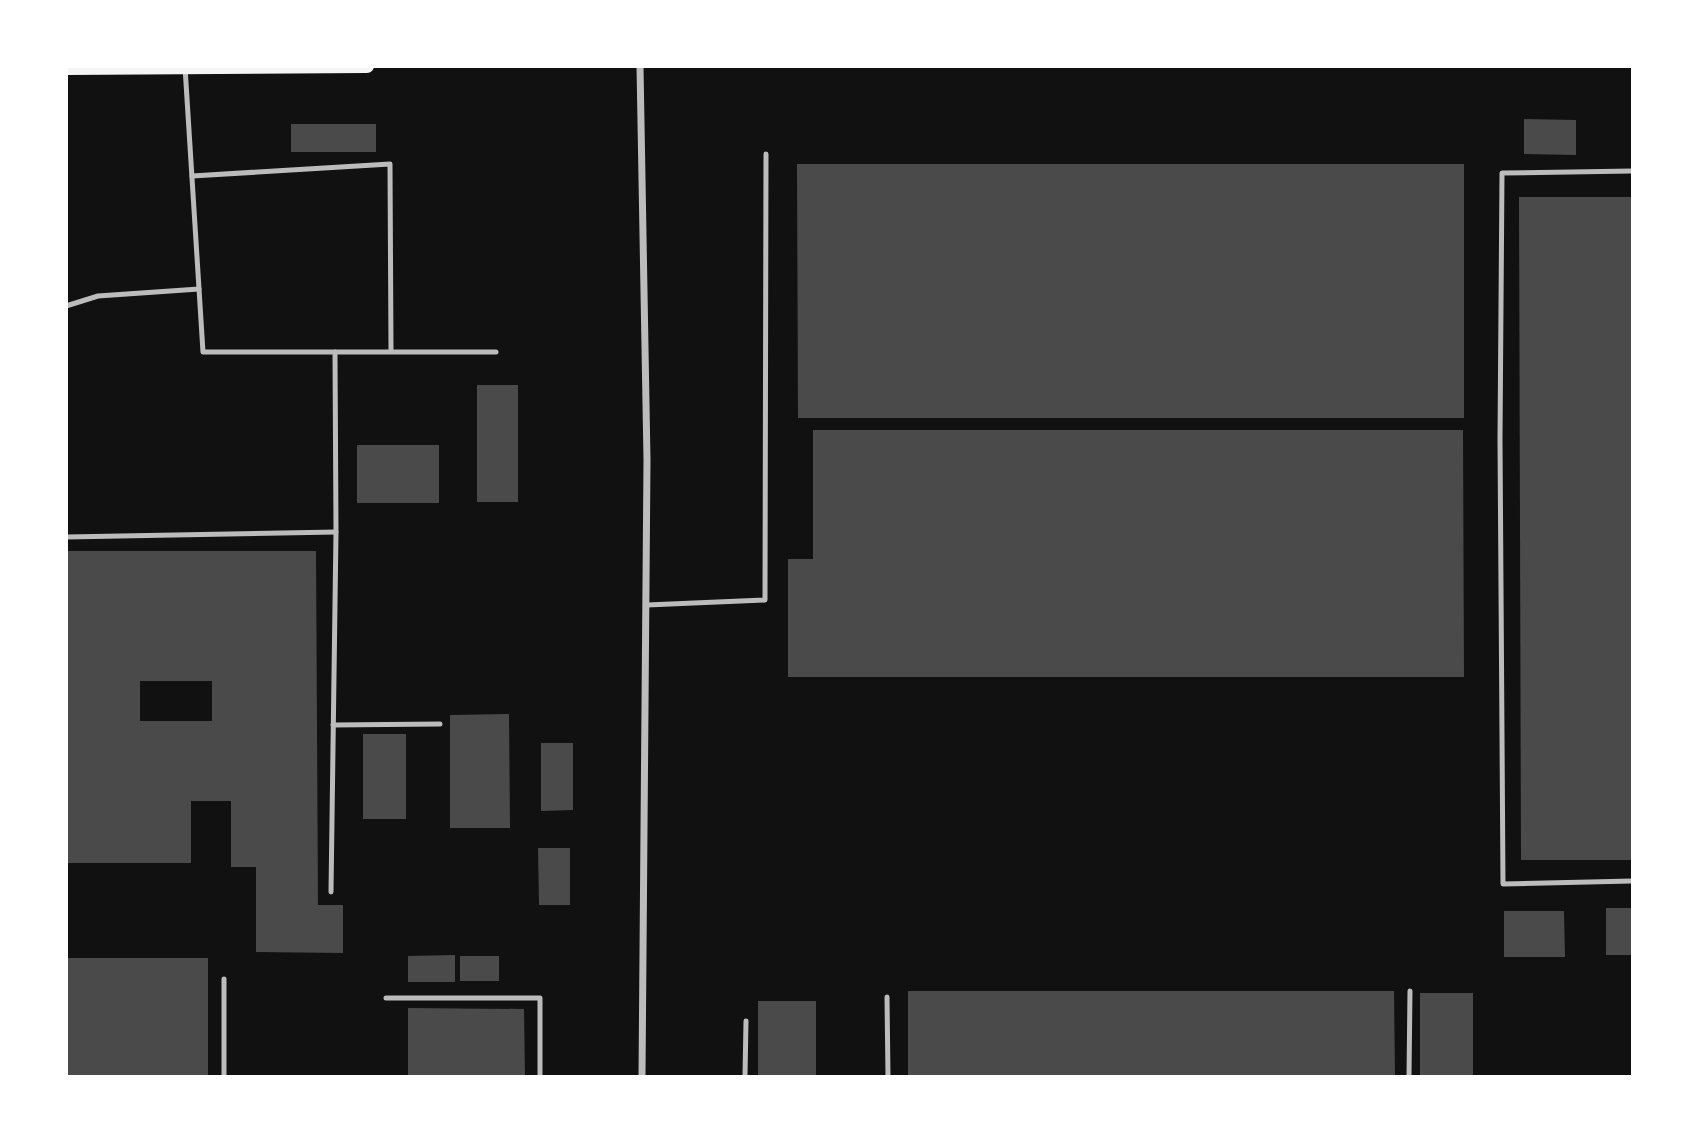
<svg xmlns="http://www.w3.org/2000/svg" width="1699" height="1143" viewBox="0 0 1699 1143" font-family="Helvetica,sans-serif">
<rect width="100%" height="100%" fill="#111"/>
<!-- building -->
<g fill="#4a4a4a" fill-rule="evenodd">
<path d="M1524,119L1576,120V155L1524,154Z"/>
<rect x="291" y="124" width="85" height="28"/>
<path d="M797,164H1464V418H798Z"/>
<path d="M1519,197H1632V860H1521Z"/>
<rect x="477" y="385" width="41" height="117"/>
<path d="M813,430H1463L1464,677H788V559H813Z"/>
<rect x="357" y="445" width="82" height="58"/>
<path d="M66,551H316L318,905H343V953L256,952V867H231V801H191V863H66ZM140,681H212V721H140Z"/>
<path d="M509,714L510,828H450V715Z"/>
<rect x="363" y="734" width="43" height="85"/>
<path d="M541,743H573V810L541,811Z"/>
<path d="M538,848H570V905H539Z"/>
<rect x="1606" y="908" width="26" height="47"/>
<path d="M1504,911H1564L1565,957H1504Z"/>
<path d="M455,955V982H408V956Z"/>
<rect x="460" y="956" width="39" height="25"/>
<rect x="66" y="958" width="142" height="118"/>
<path d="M908,991H1394L1395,1076H908Z"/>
<rect x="1420" y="993" width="53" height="83"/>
<rect x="758" y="1001" width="58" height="75"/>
<path d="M408,1008L524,1009L525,1076H408Z"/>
</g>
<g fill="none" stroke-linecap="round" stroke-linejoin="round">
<!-- service -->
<g stroke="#bcbcbc" stroke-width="5">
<path d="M185,67L203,352H496"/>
<path d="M1632,171L1502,173L1500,439L1503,884L1632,881"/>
<path d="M192,176L390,164L391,351"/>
<path d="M66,306L98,296L199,289"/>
<path d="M66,537L336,532"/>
<path d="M647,605L765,600L766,154"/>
<path d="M333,725L440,724"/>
<path d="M331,892L336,532L335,352"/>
<path d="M224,979V1076"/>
<path d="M887,997L888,1076"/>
<path d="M386,998H540V1076"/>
<path d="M745,1076L746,1021"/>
<path d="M1409,1076L1410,991"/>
</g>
<!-- minor -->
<path stroke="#bcbcbc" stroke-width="7" d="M640,66L647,460L642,1076"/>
<!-- secondary -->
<path stroke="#f5f5f5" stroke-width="14" d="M66,68L367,66"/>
</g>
<!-- border -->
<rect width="1699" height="1143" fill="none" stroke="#ffffff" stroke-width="136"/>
</svg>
